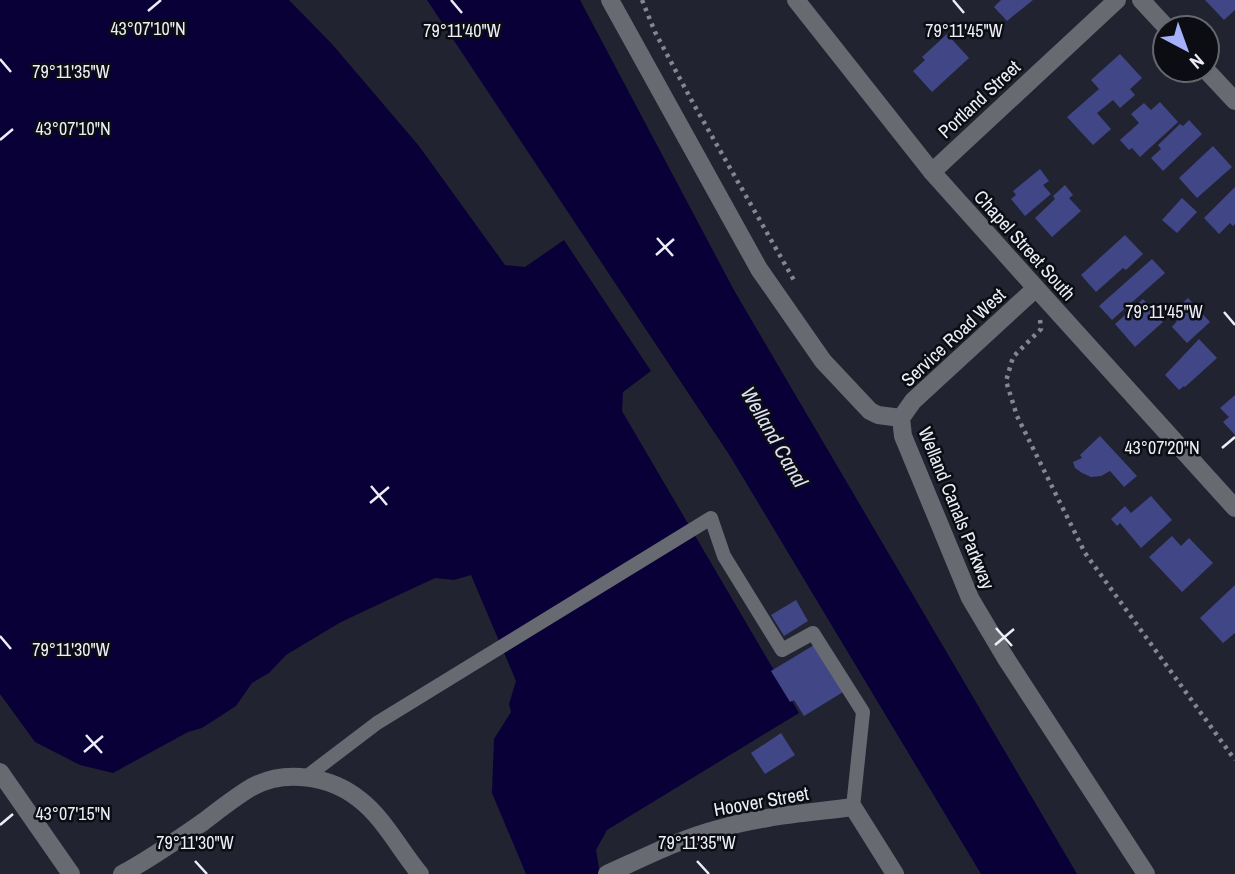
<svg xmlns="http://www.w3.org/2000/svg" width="1235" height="874" viewBox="0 0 1235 874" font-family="'Archivo Narrow',sans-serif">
<rect width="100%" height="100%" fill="#212331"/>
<!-- water -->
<g fill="#090038">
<path d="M0,0H289L332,44L419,146L505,265L525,267L564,240L651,371L623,392L622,411L799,713L607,830L596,850L600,874H526L492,793L494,739L511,712L509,704L516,681L471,575L454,580L435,578L341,622L286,655L269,673L252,683L236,706L202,728L188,732L113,773L80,765L35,742L0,694Z"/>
<path d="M427,0H580L735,292L1077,874H981L730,456Z"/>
</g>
<!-- building -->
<g fill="#404686">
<path d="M1001,0H1033L1007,21L994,7Z"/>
<path d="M1205,0H1235V10L1224,20Z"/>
<path d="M947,34L969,58L932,92L913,71L925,60L922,57Z"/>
<path d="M1120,54L1142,78L1130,89L1135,95L1120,108L1113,100L1097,113L1111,129L1093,145L1067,117L1099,89L1091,80Z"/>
<path d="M1160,102L1178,122L1140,157L1132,148L1129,150L1120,140L1139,123L1131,114L1144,103L1151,110Z"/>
<path d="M1189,120L1202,134L1163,171L1151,158L1161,149L1158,145L1180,124L1183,126Z"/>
<path d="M1213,146L1232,167L1197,198L1179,178Z"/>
<path d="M1040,169L1049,181L1043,185L1051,194L1025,216L1011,199L1016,195L1013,191Z"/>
<path d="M1065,185L1073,195L1069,198L1081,211L1052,237L1035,218L1055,199L1053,196Z"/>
<path d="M1235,187V224L1233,226L1230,223L1219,234L1204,218Z"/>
<path d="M1182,198L1197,212L1177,233L1162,220Z"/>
<path d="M1125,235L1143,254L1126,270L1123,268L1096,292L1081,275Z"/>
<path d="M1152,259L1165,273L1112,320L1099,306Z"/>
<path d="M1188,298L1210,322L1187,343L1172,327L1177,321L1171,314Z"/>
<path d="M1143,299L1163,322L1135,347L1115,324Z"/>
<path d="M1199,339L1217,358L1185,387L1184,386L1179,390L1165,375Z"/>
<path d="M1235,395V435L1223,422L1229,417L1220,408Z"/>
<path d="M1100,436L1137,476L1124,487L1110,471L1101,476L1091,477L1082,473L1075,468L1073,462L1082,458L1080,455Z"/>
<path d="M1151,496L1172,520L1141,548L1120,523L1117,526L1111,519L1125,506L1131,513Z"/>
<path d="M1172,536L1181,546L1189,538L1213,563L1182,592L1149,557Z"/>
<path d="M1235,585V633L1223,643L1200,618Z"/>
<path d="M796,600L808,621L784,636L771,615Z"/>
<path d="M814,645L843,692L804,716L794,700L790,702L771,671Z"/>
<path d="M781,733L795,755L765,774L751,753Z"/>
</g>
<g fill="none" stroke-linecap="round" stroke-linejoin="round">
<!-- path -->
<g stroke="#848692" stroke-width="4.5" stroke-dasharray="3.5 5" stroke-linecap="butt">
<path d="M642,0L655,32L693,103L795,282"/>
<path d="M1040,320L1041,329L1013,357L1006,381L1017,416L1085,553L1235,760"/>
</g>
<!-- service -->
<path stroke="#686a71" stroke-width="14" d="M306,777L377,723L711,518L724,556L782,650L813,633L863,712L853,807"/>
<!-- minor -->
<g stroke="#686a71" stroke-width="18">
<path d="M610,0L759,269L823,361L870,411L878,415L901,418"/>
<path d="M796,0L932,172"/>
<path d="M1141,0L1167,28"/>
<path d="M1206,70L1235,101"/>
<path d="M1036,288L1235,508"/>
<path d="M0,772L71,874"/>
<path d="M122,874C150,859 177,840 203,822C219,810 235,797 252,787C285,769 330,776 359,799C384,818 400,850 420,874"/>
<path d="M607,874C643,858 680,839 718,829C761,816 808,813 853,807L895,874"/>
</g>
<!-- tertiary -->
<path stroke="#686a71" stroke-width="18" d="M1117,0L932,172L1036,288L913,401L901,418L903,436L970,598L1005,657L1146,874"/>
</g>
<!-- ticks -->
<path fill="none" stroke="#ebedf7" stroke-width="2.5" d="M451,0L462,13M953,0L964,13M148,11L161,0M0,59L11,72M0,140L13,129M657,238L673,256M656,255L674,239M1224,312L1235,325M1222,448L1235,437M371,486L387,505M370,503L389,487M996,628L1012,646M0,636L11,649M995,645L1014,629M86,735L102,753M84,752L103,736M0,825L13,814M195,861L207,874M697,861L709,874"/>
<g text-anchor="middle" stroke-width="5" stroke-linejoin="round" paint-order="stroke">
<!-- street labels -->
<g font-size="19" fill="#ebedf7" stroke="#0c0d13">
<text transform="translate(979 99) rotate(-43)" y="7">Portland Street</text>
<text transform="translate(1025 245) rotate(48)" y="7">Chapel Street South</text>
<text transform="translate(953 337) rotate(-43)" y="7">Service Road West</text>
<text transform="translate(957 508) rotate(68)" y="7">Welland Canals Parkway</text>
<text transform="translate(761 801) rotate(-10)" y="7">Hoover Street</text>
</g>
<!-- water labels -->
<g font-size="21" font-style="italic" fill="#dde1f5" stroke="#0c0d13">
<text transform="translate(774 437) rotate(60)" y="7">Welland Canal</text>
</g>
</g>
<g font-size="18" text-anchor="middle" fill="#ebedf7" stroke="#0c0d13" stroke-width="5" stroke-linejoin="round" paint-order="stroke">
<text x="148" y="35">43°07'10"N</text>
<text x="462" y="37">79°11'40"W</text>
<text x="964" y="37">79°11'45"W</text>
<text x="71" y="78">79°11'35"W</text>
<text x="73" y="135">43°07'10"N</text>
<text x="1164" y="318">79°11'45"W</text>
<text x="1162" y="454">43°07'20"N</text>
<text x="71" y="656">79°11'30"W</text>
<text x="73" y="820">43°07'15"N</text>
<text x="195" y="849">79°11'30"W</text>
<text x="697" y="849">79°11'35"W</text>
</g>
<!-- north arrow -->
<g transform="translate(1186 49) rotate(139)"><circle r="33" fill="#0c0d13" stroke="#65676e" stroke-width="2"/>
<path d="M0-5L12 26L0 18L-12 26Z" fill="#a6b1fc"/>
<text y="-10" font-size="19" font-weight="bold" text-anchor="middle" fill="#ebedf7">N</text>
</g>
</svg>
